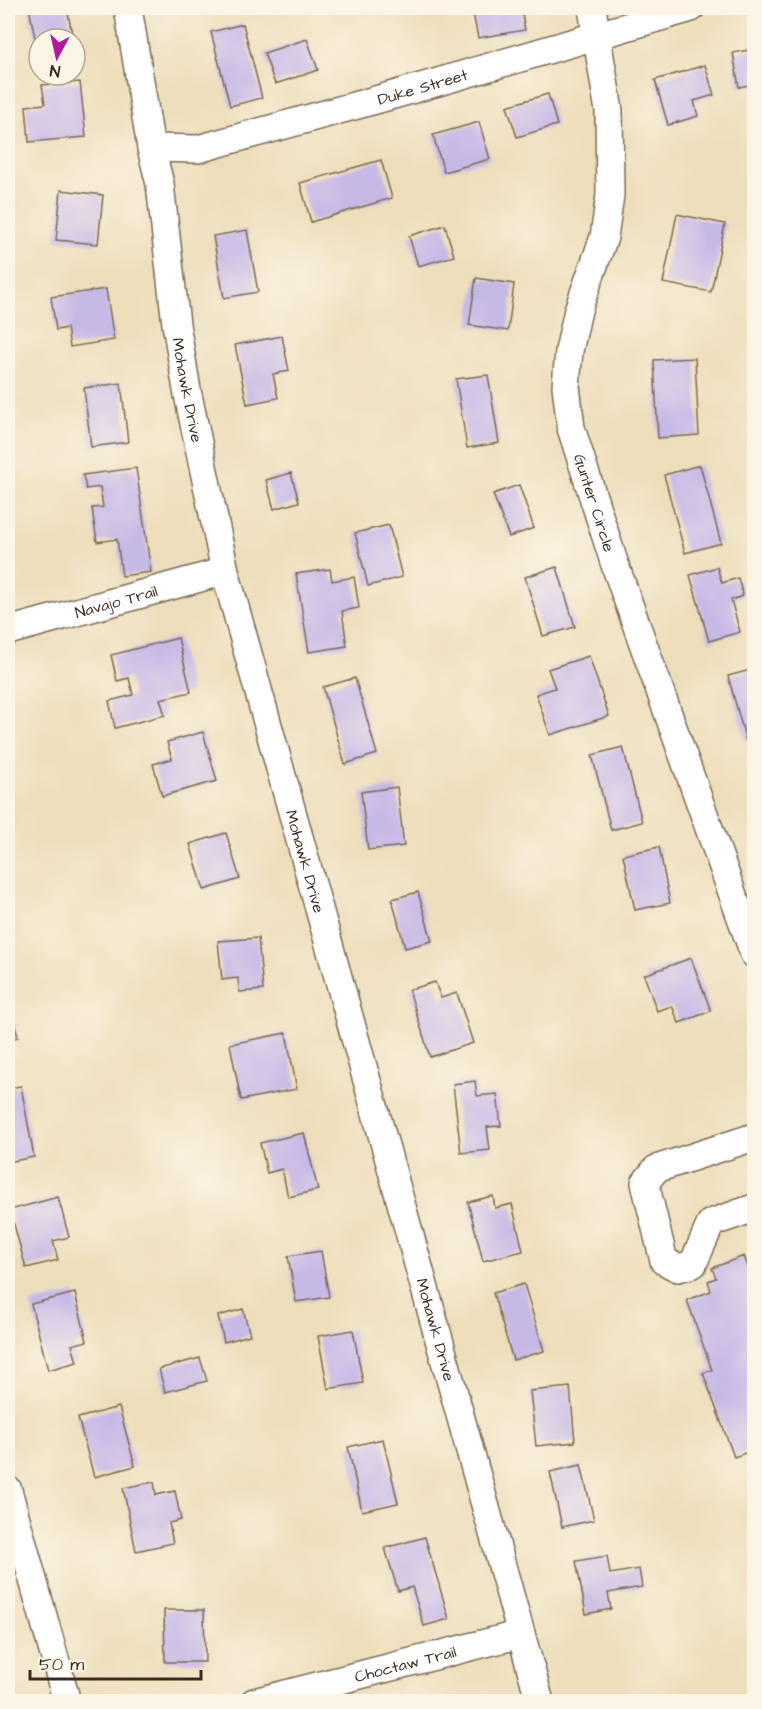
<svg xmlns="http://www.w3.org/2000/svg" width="762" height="1709" viewBox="0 0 762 1709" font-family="'Architects Daughter',sans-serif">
<rect width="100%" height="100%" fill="#fcf5e5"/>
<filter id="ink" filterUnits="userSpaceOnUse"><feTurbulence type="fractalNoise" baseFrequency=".0167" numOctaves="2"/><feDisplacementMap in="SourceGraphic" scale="12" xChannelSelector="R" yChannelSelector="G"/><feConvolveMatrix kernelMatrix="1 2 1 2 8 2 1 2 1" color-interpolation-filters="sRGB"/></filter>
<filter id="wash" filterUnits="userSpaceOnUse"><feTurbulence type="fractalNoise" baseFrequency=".008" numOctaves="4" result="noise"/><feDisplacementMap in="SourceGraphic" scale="24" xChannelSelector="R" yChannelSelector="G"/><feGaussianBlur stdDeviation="1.35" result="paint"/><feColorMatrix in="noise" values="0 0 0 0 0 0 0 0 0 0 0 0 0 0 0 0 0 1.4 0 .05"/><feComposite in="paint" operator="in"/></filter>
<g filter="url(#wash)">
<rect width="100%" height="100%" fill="#eddebb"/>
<g id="blocks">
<!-- building -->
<g fill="#c7b9e6">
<path d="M29,8H67L73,39H39L38,53Z"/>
<path d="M472,8H521L525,30L478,38Z"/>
<path d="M243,24L262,98L230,106L211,32Z"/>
<path d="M307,39L318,70L275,84L264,53Z"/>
<path d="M754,49V84L739,87L733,53Z"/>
<path d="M705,65L714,95L694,101L698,116L668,125L655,80Z"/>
<path d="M80,82L86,137L29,142L26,106L45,104L42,85Z"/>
<path d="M548,94L557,125L517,137L507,106Z"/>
<path d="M479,122L490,159L444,172L433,135Z"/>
<path d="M381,160L392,198L311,222L300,183Z"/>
<path d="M61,190L103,195L98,244L56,240Z"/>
<path d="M677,214L725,224L711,292L663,283Z"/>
<path d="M445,225L454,256L418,266L409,236Z"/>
<path d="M247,230L258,292L224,298L213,236Z"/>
<path d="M476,278L514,284L508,331L469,325Z"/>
<path d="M106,289L114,340L70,347L67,328L56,330L51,297Z"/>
<path d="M282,336L289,371L273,374L278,398L247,404L235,345Z"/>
<path d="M695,358L699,435L658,438L654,360Z"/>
<path d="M488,375L499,443L467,448L456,379Z"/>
<path d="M121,383L128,442L91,447L84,388Z"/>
<path d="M700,465L721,543L685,553L664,475Z"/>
<path d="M136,468L151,572L122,576L117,539L97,542L92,508L103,507L100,487L86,489L83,475Z"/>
<path d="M291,473L299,502L274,509L266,480Z"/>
<path d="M519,485L534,528L509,537L493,494Z"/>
<path d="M389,525L402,577L368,586L355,533Z"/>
<path d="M557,567L575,627L543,636L525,577Z"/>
<path d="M717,567L722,583L738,578L743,596L731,600L740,632L709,641L690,575Z"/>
<path d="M330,569L332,581L354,577L359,608L342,611L347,646L309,652L296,574Z"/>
<path d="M178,638L191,692L160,699L165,715L115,728L109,701L133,695L129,678L117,681L111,655Z"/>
<path d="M589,656L609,716L550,735L536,694L555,688L548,669Z"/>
<path d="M754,669V739L746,741L728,676Z"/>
<path d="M355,678L377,754L345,764L323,687Z"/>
<path d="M203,732L217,781L162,796L153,764L172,759L167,742Z"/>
<path d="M623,747L642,822L611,830L592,755Z"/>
<path d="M397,787L404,846L368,850L361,792Z"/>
<path d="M226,833L240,879L204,890L190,844Z"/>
<path d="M659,847L670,903L635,910L623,855Z"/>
<path d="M418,892L432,941L405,948L392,899Z"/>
<path d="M258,938L263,990L239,992L238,978L222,980L218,941Z"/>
<path d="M691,958L711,1011L679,1023L672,1006L657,1011L644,975Z"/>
<path d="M435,982L441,998L457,993L473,1043L430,1057L409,990Z"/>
<path d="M12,1016L18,1037L8,1040V1018Z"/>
<path d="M286,1033L297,1089L241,1100L230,1044Z"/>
<path d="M475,1081L477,1096L497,1094L501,1126L487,1127L490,1150L461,1153L453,1084Z"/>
<path d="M21,1086L34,1157L8,1162V1088Z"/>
<path d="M304,1133L318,1190L288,1197L282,1169L267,1173L260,1143Z"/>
<path d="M493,1196L495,1208L512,1204L523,1251L483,1261L468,1202Z"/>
<path d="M58,1197L69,1237L53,1241L58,1260L26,1268L10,1210Z"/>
<path d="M321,1251L329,1297L296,1302L288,1256Z"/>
<path d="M744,1256L748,1267L754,1264V1450L734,1457L703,1373L712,1370L687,1300L711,1291L708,1281L716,1278L712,1268Z"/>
<path d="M524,1284L544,1351L513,1360L493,1293Z"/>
<path d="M75,1293L87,1341L72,1345L77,1362L48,1370L31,1304Z"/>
<path d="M243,1309L250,1335L224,1342L218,1316Z"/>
<path d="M353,1330L363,1383L328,1389L318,1336Z"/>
<path d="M200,1358L207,1381L165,1392L159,1369Z"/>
<path d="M570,1387L575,1442L536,1446L530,1391Z"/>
<path d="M119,1407L135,1466L94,1477L78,1418Z"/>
<path d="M383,1439L398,1503L362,1511L348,1447Z"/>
<path d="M581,1465L594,1520L562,1527L550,1472Z"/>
<path d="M154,1482L156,1495L175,1491L181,1520L169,1523L173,1543L136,1551L123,1488Z"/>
<path d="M425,1537L449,1619L424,1626L412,1587L398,1591L385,1548Z"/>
<path d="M607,1556L610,1574L639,1569L642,1587L608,1593L611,1609L586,1614L576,1561Z"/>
<path d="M164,1610H204L205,1662H165Z"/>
</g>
</g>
</g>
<g filter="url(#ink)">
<use href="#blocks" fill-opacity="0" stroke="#796955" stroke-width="1.5"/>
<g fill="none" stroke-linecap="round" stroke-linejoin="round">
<defs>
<g id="minor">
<path id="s1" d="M128,8L151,148L160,184L176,324L187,390L225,571L540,1702"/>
<path id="s2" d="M592,8L609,111L610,195L604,237L578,310L569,351L566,386L571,428L615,565L754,954"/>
<path id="s3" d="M151,148L198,149L397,94L691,8"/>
<path id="s4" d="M8,631L225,571"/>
<path d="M754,1137L656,1169L645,1183L664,1261L678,1268L693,1264L711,1223L754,1208"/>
<path d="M8,1490L67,1702"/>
<path id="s5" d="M254,1702L521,1634"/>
</g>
</defs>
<!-- minor casing -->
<use href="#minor" stroke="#796955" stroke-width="30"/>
<!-- minor -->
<use href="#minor" stroke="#fff" stroke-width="27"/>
</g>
</g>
<g text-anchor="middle" stroke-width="4.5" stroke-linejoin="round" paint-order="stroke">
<!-- street labels -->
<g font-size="16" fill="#3b2a1e" stroke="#fcf5e5">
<text dy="6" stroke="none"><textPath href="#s3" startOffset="280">Duke Street</textPath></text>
<text dy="6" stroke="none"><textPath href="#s1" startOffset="387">Mohawk Drive</textPath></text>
<text dy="6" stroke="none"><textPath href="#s2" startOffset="506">Gunter Circle</textPath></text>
<text dy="6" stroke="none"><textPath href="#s4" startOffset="112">Navajo Trail</textPath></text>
<text dy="6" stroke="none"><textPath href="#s1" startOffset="873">Mohawk Drive</textPath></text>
<text dy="6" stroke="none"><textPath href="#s1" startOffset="1359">Mohawk Drive</textPath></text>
<text dy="6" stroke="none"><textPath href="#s5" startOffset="156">Choctaw Trail</textPath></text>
</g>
</g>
<!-- margin -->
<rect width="762" height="1709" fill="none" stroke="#fcf5e5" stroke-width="30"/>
<!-- north arrow -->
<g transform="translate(57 57) rotate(188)"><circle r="28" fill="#fcf5e5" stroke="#afa495" stroke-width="1.5"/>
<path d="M0-4.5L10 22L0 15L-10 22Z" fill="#b5179e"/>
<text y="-9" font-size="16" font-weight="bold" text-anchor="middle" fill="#3b2a1e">N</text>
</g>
<!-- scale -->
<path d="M30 1670v9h171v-9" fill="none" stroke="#3b2a1e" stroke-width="3"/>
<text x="39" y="1670" font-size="18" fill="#3b2a1e" stroke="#fcf5e5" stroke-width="4.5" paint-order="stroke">50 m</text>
</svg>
